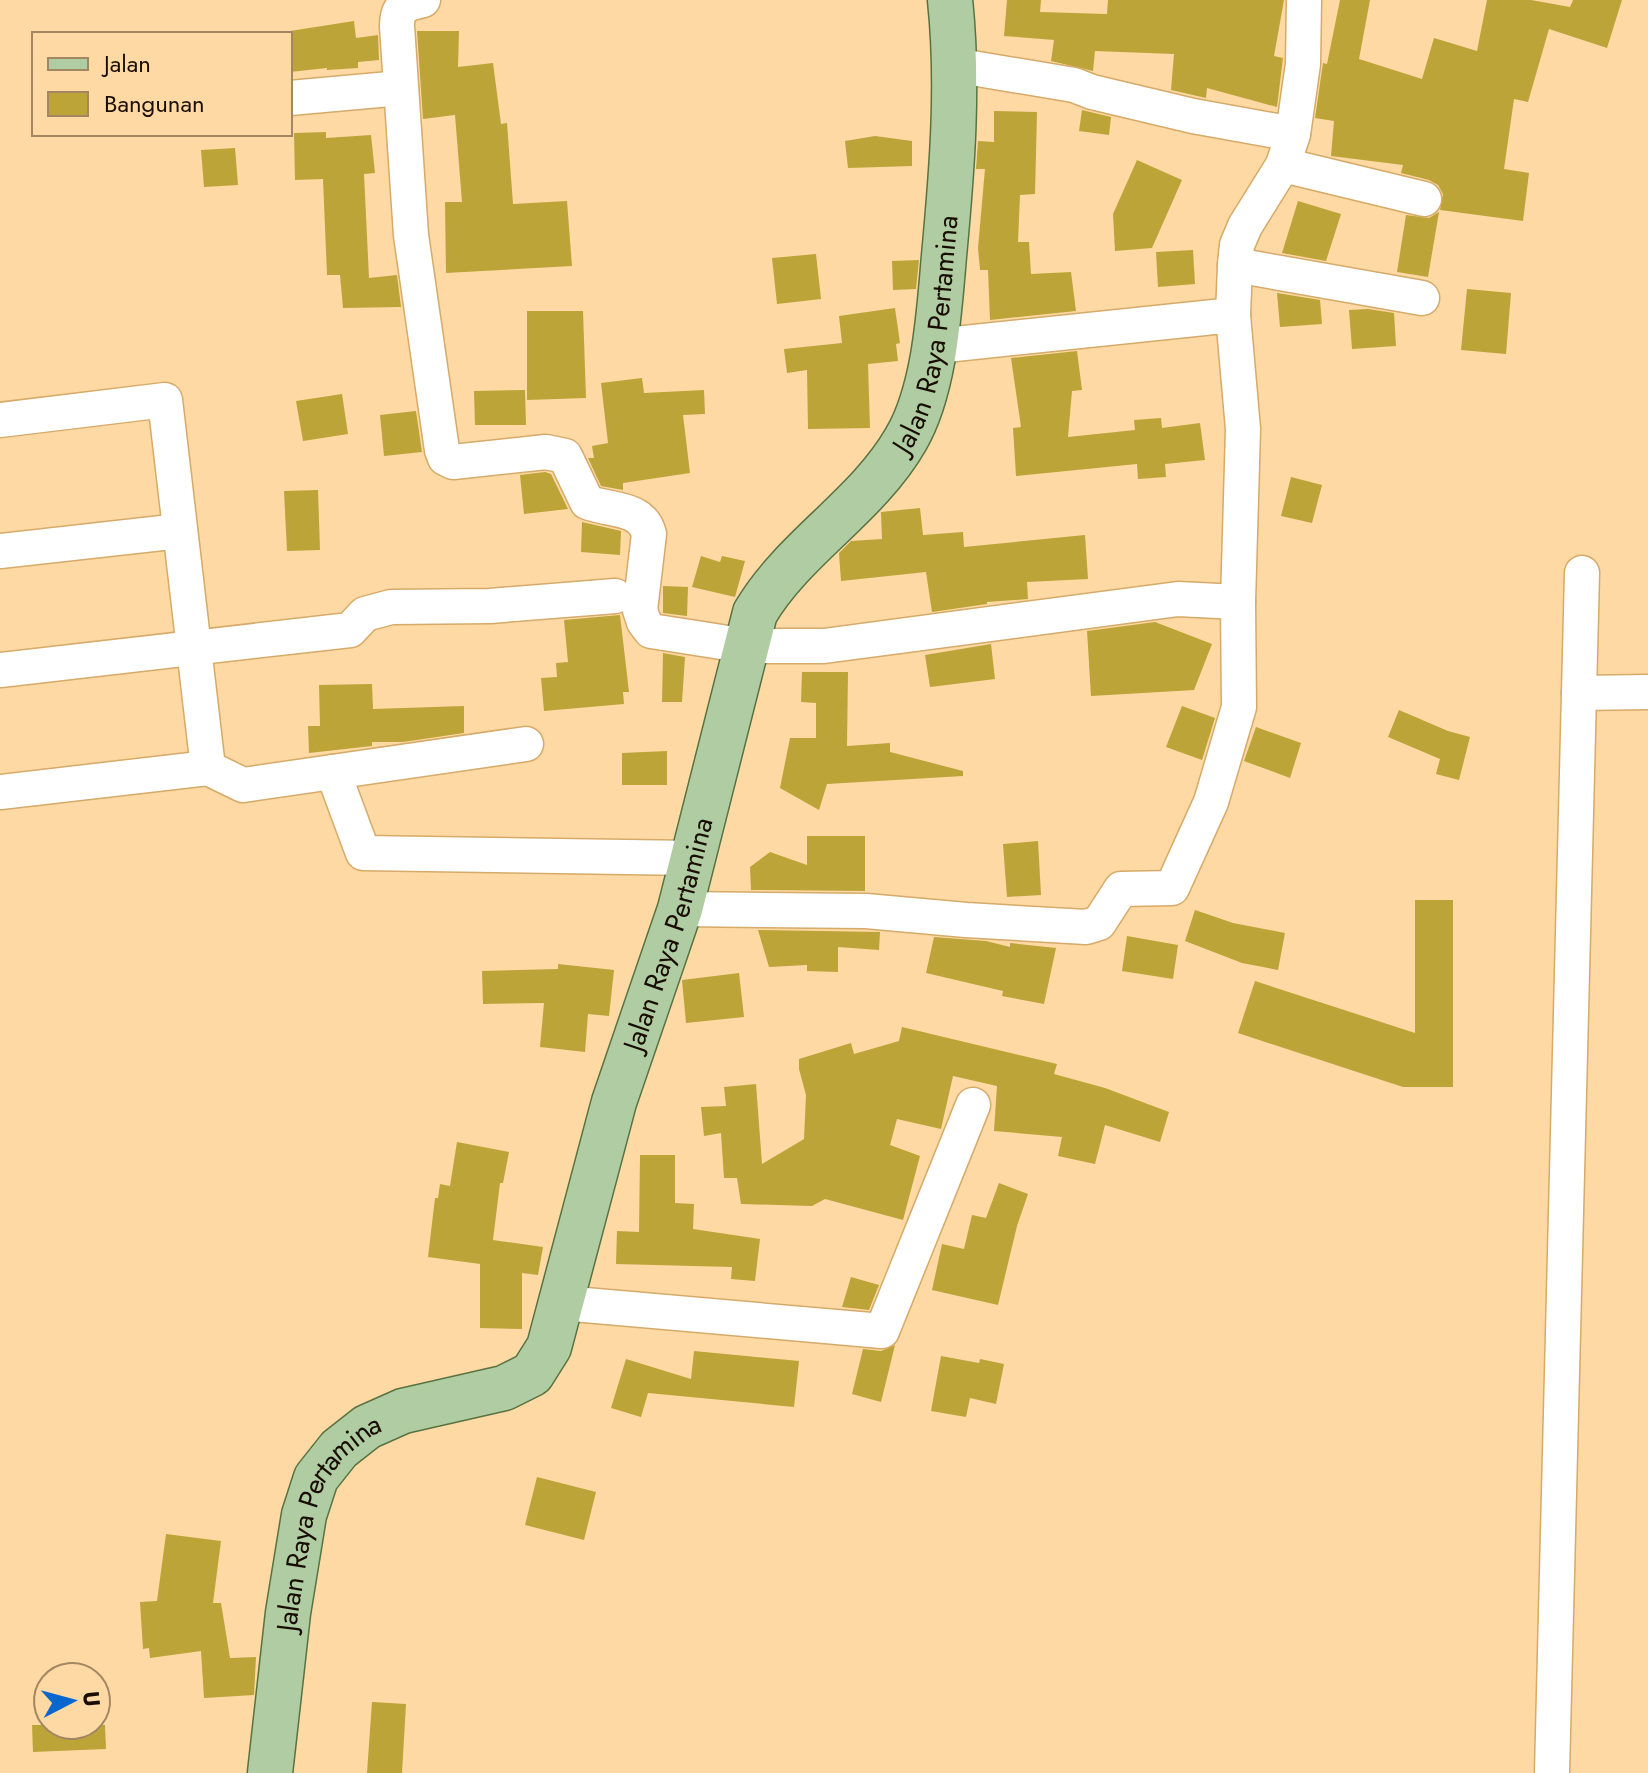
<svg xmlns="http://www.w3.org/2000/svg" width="1648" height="1773" viewBox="0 0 1648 1773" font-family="Jost,sans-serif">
<rect width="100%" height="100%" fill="#fed9a4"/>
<!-- building -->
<g fill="#bca438">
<path d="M1007,0H1041L1040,12L1107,14L1108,0H1284L1274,56L1283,58L1277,107L1207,88L1206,98L1171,90L1174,54L1095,51L1093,71L1051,61L1054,40L1004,36Z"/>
<path d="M1340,0H1370L1359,59L1422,79L1434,38L1477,51L1487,0H1531L1570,7L1573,0H1622L1607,48L1549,29L1528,102L1514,99L1504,169L1529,173L1523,221L1440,210L1443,194L1438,185L1429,180L1401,173L1403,165L1331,156L1334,121L1315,118L1323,63L1327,64Z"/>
<path d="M354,21L356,38L378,35L379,60L358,62V68L327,70V68L290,72V31Z"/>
<path d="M417,31H459L458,67L493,63L501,124L507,123L513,204L567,201L572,266L446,273L445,202H462L455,115L423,119Z"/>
<path d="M1082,110L1111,117L1109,135L1079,131Z"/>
<path d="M994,111L1037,112L1035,194L1020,195L1018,242H1029L1031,274L1071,272L1076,311L990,320L988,270H980L978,248L985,169H976L978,141L994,142Z"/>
<path d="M326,132V138L371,135L375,173L364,174L369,278L397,275L401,307L343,308L340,275H327L323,179L295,180L294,133Z"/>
<path d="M875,136L912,141V166L848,168L845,141Z"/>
<path d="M235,148L238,185L204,187L201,150Z"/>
<path d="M1137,160L1182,180L1152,248L1115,251L1113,214Z"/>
<path d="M1298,201L1341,214L1326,261L1282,253Z"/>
<path d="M1439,212L1428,277L1397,272L1406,215L1429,218Z"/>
<path d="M1193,250L1195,284L1158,287L1156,252Z"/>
<path d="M816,254L821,299L777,304L772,258Z"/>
<path d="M919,260L916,289L893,290L892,261Z"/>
<path d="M1467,289L1511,293L1506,354L1461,350Z"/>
<path d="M1277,293L1320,300L1322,324L1280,327Z"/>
<path d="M895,308L900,343L896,344L898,361L868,364L870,428L808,429L807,370L787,373L784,349L842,343L839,316Z"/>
<path d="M1368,309L1394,313L1396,346L1352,349L1349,310Z"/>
<path d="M527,311H583L586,398L527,400Z"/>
<path d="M1077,351L1082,390L1072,391L1068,437L1135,430L1134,420L1161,418L1162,428L1200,423L1205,460L1165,464L1166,477L1138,479L1137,464L1016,476L1013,428L1021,427L1011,358Z"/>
<path d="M642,378L644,393L704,390L705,414L683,415L690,473L623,483V490L601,486L588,458H594L592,446L608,443L601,383Z"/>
<path d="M525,390L526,425H475L474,391Z"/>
<path d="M342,394L348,434L303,441L296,401Z"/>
<path d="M416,411L422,452L384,456L380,415Z"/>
<path d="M545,472L551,474L568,509L524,514L520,475Z"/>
<path d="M1291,477L1322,485L1312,523L1281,516Z"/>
<path d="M318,490L320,550L287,551L284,491Z"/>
<path d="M920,508L923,535L963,532L964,547L1085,535L1088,579L1027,582L1028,599L987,602V604L932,612L926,572L841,581L839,553L851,541L882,539L881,512Z"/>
<path d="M582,522L621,531L620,555L581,552Z"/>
<path d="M701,556L720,562L722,556L745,561L735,597L692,587Z"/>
<path d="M663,586L688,587L687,616L663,613Z"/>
<path d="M620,615L629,692H623L624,704L544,711L541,678L557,677L556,663L568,662L564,620Z"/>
<path d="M1155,622L1212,644L1194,690L1091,696L1087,631Z"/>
<path d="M991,644L995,679L930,687L925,655Z"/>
<path d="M663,653L685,657L682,702H662Z"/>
<path d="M802,672H848L847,746L890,743V752L963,771V776L827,784L819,810L780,788L790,738H816V703L801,702Z"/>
<path d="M372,684L373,709L464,706V733L403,742H372V746L309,753L308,726H320L319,685Z"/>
<path d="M1182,706L1215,718L1202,760L1166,747Z"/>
<path d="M1399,710L1448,731L1470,737L1459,780L1436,774L1440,759L1388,737Z"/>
<path d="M1256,727L1301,743L1290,778L1244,761Z"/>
<path d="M667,751V785H622V753Z"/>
<path d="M807,836H865V891L751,890L750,867L770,852L807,865Z"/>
<path d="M1038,841L1041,895L1007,897L1003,844Z"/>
<path d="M1415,900H1453V1087H1403L1238,1033L1255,981L1415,1033Z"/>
<path d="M1195,910L1233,923L1285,933L1278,970L1242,963L1185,941Z"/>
<path d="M758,930L880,932L879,950L838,947V972L807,971V965L769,967Z"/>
<path d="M1127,936L1178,945L1173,979L1122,971Z"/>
<path d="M934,937L986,941L1010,947V943L1056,948L1044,1004L1002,996L1003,991L926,973Z"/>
<path d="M558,964L614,970L609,1016L588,1014L585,1052L540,1047L544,1003L483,1004L482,971L558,969Z"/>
<path d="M739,973L744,1017L686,1023L682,980Z"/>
<path d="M902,1027L1057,1064L1054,1074L1105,1088L1169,1112L1160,1142L1105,1125L1095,1164L1058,1156L1062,1137L994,1131L997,1086L953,1076L941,1129L897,1119L890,1145L920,1156L903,1220L825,1199L812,1206L741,1204L737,1178H724L721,1133L704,1136L701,1107L726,1106L724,1087L756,1084L762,1164L804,1139L806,1095L799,1069V1059L851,1043L854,1054L899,1041Z"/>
<path d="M457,1142L509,1152L503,1183H500L493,1240L543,1247L538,1275L522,1273V1329L480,1328V1264L428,1257L435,1198H438L440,1184L450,1186Z"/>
<path d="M640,1155H675V1203L694,1204L693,1229L760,1239L755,1281L731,1279L732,1267L616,1264L617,1231L639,1232Z"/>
<path d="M999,1183L1028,1194L1017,1226L998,1305L932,1290L942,1244L964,1249L972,1215L986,1218Z"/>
<path d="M851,1277L879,1285L869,1310L842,1307Z"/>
<path d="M895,1345L881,1402L852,1394L863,1349L881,1351Z"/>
<path d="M694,1351L799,1361L794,1407L648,1393L641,1417L611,1408L626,1359L691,1379Z"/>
<path d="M941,1356L979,1363L980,1359L1004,1364L996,1404L970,1398L966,1417L931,1411Z"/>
<path d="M537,1477L596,1492L584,1540L525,1525Z"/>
<path d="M166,1534L221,1541L213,1603H221L230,1658L256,1657L254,1695L204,1698L201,1651L150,1658L149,1648L143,1649L140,1602L157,1601Z"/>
<path d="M372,1702L406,1704L402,1773H367Z"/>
<path d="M32,1725H105L106,1749L33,1752Z"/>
</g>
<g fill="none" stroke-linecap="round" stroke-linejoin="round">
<defs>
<g id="minor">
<path d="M423,0C404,5 397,6 397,26L411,235L442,450L445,458L453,462L546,452L565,456L587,502C609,511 642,506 649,534L640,610L644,622L651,631L747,646H824L1178,599L1238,602"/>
<path d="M954,65L1074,85L1092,92L1193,116L1293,134"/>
<path d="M290,98L401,88"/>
<path d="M1283,165L1424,199"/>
<path d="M1235,265L1422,298"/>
<path d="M936,346L1233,315"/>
<path d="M0,420L165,400L208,768"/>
<path d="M0,551L180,531"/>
<path d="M0,670L350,630L365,614L391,607L490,606L615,596"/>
<path d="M1579,693L1648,692"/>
<path d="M333,772L363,853L693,858"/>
<path d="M0,792L208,768L243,785L526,744"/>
<path d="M680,909L866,911L966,920L1086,927L1099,923L1121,889L1172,888L1211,802L1239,707L1238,602L1243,429L1233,315L1235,265L1237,245L1245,226L1283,165L1293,134L1303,64L1304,0"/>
<path d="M562,1303L882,1331L973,1105"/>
<path d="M1552,1773L1582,573"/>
</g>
<g id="major">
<path id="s1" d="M270,1773L288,1613L304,1515L316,1478L339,1449L367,1427L403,1411L504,1388L532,1374L549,1347L614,1102L680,909L755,613C794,547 867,507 906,439C935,389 939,313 944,256C952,171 959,84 950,0"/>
</g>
</defs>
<!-- minor casing -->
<use href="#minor" stroke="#d6aa68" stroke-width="37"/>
<!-- major casing -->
<use href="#major" stroke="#587341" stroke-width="47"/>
<!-- minor -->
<use href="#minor" stroke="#fff" stroke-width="34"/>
<!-- major -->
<use href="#major" stroke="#afcca2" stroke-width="44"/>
</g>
<g text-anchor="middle" stroke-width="8" stroke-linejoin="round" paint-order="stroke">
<!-- street labels -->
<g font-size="28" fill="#190d00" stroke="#fed9a4">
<text dy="10" stroke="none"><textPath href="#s1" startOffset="1680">Jalan Raya Pertamina</textPath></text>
<text dy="10" stroke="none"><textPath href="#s1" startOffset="1008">Jalan Raya Pertamina</textPath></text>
<text dy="10" stroke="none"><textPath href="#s1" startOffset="264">Jalan Raya Pertamina</textPath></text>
</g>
</g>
<!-- legend -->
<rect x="32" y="32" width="260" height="104" fill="#fed9a4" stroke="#a28762" stroke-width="2"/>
<rect x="48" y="58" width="40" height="12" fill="#afcca2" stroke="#a28762" stroke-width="2"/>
<text x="104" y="72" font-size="24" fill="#190d00">Jalan</text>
<rect x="48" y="92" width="40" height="24" fill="#bca438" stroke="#a28762" stroke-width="2"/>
<text x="104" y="112" font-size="24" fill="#190d00">Bangunan</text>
<!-- north arrow -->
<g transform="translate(72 1701) rotate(84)"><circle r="38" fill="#fed9a4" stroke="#a28762" stroke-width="2"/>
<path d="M0-6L14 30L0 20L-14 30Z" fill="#0867cf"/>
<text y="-12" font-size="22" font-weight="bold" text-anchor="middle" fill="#190d00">U</text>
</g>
</svg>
